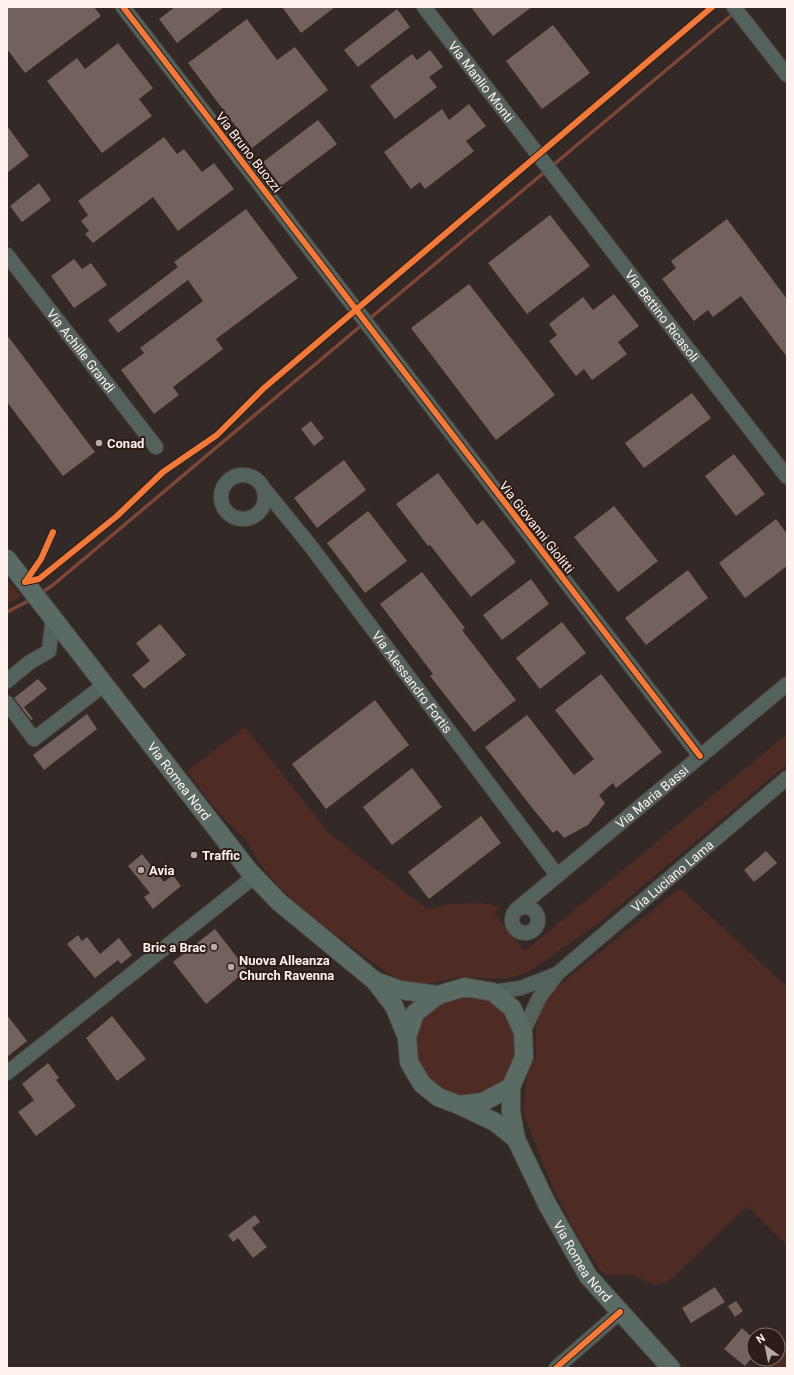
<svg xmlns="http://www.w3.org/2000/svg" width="794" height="1375" viewBox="0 0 794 1375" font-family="Roboto,sans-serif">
<rect width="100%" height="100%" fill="#332926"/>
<!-- green -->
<g fill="#4f2c23">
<path d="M7,580L22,597L7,604Z"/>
<path d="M245,727L329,833L427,909L452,904L482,903L500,907L494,913L525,951L787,734V764L600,922L527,973L504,979L461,977L428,984L417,985L403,981L386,972L312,917L280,888L259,863L246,839L235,830L213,806L187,771Z"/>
<path d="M680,888L787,987V1245L747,1206L668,1282L653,1285L634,1275H604L579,1239L552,1186L523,1112L527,1077L536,1055V1027L541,1006L559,985Z"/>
<circle cx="466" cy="1046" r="50"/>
<path d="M787,1339V1368H758L767,1359H778V1348Z"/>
</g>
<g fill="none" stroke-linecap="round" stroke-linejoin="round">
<!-- stream -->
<g stroke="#7e4636" stroke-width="3.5">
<path d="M552,166L734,13"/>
<path d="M368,320L547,170"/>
<path d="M41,593L53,585L363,324"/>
<path d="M7,612L32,599"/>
</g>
</g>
<!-- building -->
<g fill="#72615c">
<path d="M7,7H94L101,16L25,73L7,49Z"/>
<path d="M175,7H224L177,43L159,19Z"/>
<path d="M282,7H335L301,33Z"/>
<path d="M471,7H532L493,36Z"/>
<path d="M397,9L410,27L358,67L344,50Z"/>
<path d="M247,19L277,60L295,47L328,90L252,148L188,63Z"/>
<path d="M553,25L590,73L542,109L506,61Z"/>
<path d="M118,43L153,88L139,99L152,116L102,153L47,81L77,58L85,69Z"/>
<path d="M430,50L443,67L429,77L437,87L395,119L370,86L412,54L417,60Z"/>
<path d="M469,104L486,126L466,141L474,151L425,189L420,182L411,189L384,152L442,109L449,120Z"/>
<path d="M318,120L337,144L281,186L263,162Z"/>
<path d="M7,126L29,156L7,173Z"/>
<path d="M164,137L177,154L184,149L202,172L214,163L234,189L178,231L153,197L93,243L85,234L89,231L81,221L88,215L78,201Z"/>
<path d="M39,183L51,200L22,222L10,206Z"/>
<path d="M246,209L298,278L216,339L223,349L173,387L179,395L154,414L121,370L144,353L140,348L203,301L188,280L118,333L108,320L178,267L174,262Z"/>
<path d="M550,215L590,266L527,314L488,263Z"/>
<path d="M727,219L787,299V357L741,296L713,317L708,310L694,321L662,279L676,268L671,261Z"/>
<path d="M74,259L82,269L91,263L107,285L74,308L51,276Z"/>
<path d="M469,284L555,395L496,440L411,328Z"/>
<path d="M614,294L639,326L618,342L627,354L592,380L584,369L576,376L549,341L557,335L549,324L583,297L593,310Z"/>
<path d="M7,335L95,452L63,476L7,402Z"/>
<path d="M692,393L711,418L644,468L625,443Z"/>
<path d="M311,421L324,438L314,446L301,429Z"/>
<path d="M734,454L765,494L736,516L705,476Z"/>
<path d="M344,460L366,490L317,528L294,498Z"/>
<path d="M438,473L477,525L483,520L516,562L471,597L430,545L428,546L396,504Z"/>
<path d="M614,506L658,561L618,592L574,537Z"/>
<path d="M368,511L407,561L365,593L327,543Z"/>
<path d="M776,519L787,534V566L745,598L719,563Z"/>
<path d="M688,570L708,598L646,645L625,618Z"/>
<path d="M422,572L465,628L462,630L516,700L474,732L430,676L433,674L380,604Z"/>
<path d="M531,579L549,604L502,640L483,615Z"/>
<path d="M562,622L586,653L540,689L516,658Z"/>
<path d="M160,624L186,655L144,689L132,675L150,661L136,643Z"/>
<path d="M601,674L662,752L616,788L613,783L599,795L605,803L588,825L564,838L557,830L553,833L533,809L485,747L527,715L574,775L594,759L555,710Z"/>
<path d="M38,679L47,689L24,707L33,719L31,720L14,698Z"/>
<path d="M375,700L409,745L326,809L292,764Z"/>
<path d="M87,714L97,729L44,770L33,755Z"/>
<path d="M412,768L442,807L392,845L363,807Z"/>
<path d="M481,816L501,843L429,899L408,872Z"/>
<path d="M766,851L777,863L754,882L744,870Z"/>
<path d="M142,854L164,882L173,875L181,886L153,909L144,897L150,893L128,866Z"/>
<path d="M215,929L247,970L206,1004L173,962Z"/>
<path d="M78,935L82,941L87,937L100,954L119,938L132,955L121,964L118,960L95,978L67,944Z"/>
<path d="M7,1015L27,1041L7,1057Z"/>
<path d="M112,1016L146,1059L117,1081L86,1038Z"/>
<path d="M48,1063L59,1078L56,1080L76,1106L36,1136L18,1112L34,1100L22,1084Z"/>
<path d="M255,1215L260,1222L252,1228L267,1247L253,1258L238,1238L233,1242L228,1235Z"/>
<path d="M715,1287L725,1302L691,1323L682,1308Z"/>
<path d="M736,1301L743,1311L735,1317L728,1306Z"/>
<path d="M742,1328L754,1339V1355L745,1366L724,1349Z"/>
</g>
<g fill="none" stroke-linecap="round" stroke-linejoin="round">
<defs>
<g id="minor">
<path d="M123,7L700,756"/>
<path id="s1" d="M424,7L787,477"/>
<path d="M734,7L787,75"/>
<path id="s2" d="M7,255L156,447"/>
<circle cx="243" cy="497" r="22"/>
<path id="s3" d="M265,490L309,544L557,875"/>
<path d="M7,681L30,662L49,651L53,617"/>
<path d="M7,703L34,739L105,684"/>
<circle cx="525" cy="920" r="13"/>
<path id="s4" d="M516,910L787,684"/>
<path d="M493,992L521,988L557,974"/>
<path id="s5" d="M523,1032L539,998L557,974L787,778"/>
<path d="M7,1073L255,876"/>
<path d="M556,1368L620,1312"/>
</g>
<g id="major">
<path id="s6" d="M7,559L250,872L279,902L375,981L394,1006L407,1037"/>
<path d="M375,981L400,990L438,995"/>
<path d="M465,987L493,992L512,1008L523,1032L524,1057L511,1087L483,1102L459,1105L438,1097L422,1084L409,1062L407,1037L415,1013L438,995Z"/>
<path id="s7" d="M511,1087V1112L516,1139L547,1204L588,1276L671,1368"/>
<path d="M459,1105L495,1122L516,1139"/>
</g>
</defs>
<!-- minor casing -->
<use href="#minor" stroke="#4f4643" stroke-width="16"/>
<!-- major casing -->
<use href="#major" stroke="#4f4643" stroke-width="20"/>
<!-- path -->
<path stroke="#626964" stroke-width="2" stroke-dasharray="2 3" stroke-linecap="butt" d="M33,570L41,559L53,532"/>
<!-- minor -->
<use href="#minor" stroke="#54625c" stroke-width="14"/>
<!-- major -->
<use href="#major" stroke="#596b63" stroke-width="18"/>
<defs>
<g id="cycleway">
<path d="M123,7L700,756"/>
<path d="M25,582L39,579L117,516L163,472L217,435L264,388L712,7"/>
<path d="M25,582L41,559L53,532"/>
<path d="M556,1368L620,1312"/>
</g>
</defs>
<!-- cycleway casing -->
<use href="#cycleway" stroke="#2d1c17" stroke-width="8"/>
<!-- cycleway -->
<use href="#cycleway" stroke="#f17a3a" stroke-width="6"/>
</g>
<!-- markers -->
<g fill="#b7aba8" stroke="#2d1c17" stroke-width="1.5">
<circle cx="99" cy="443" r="4"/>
<circle cx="194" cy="855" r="4"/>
<circle cx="141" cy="870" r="4"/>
<circle cx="214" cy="947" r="4"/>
<circle cx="231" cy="967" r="4"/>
</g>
<g text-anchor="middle" stroke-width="4" stroke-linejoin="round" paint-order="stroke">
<!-- street labels -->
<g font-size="13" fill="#fef1ee" stroke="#2d1c17">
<text dy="5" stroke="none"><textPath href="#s1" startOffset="94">Via Manlio Monti</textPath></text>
<text transform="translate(249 152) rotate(52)" y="5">Via Bruno Buozzi</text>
<text dy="5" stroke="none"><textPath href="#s1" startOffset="390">Via Bettino Ricasoli</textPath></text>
<text dy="5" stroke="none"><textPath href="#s2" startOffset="121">Via Achille Grandi</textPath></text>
<text transform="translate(537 527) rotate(52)" y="5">Via Giovanni Giolitti</text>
<text dy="5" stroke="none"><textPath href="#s3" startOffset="242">Via Alessandro Fortis</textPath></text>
<text dy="5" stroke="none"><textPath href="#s6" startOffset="281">Via Romea Nord</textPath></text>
<text dy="5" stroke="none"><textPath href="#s4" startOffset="177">Via Maria Bassi</textPath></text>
<text dy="5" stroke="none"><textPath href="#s5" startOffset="219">Via Luciano Lama</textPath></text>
<text dy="5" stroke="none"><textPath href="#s7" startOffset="192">Via Romea Nord</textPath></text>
</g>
<!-- poi labels -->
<g font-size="13" font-weight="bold" fill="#fef1ee" stroke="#2d1c17" text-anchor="start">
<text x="107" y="448">Conad</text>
<text x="202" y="860">Traffic</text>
<text x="149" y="875">Avia</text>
<text x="206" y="952" text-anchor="end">Bric a Brac</text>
<text x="239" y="965">Nuova Alleanza<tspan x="239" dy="15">Church Ravenna</tspan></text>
</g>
</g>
<!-- border -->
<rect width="794" height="1375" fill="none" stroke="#fef1ee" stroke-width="16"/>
<!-- north arrow -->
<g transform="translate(766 1347) rotate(327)"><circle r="19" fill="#2d1c17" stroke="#81716d"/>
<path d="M0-3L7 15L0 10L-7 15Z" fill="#b7aba8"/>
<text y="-6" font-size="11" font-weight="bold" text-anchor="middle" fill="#fef1ee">N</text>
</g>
</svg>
